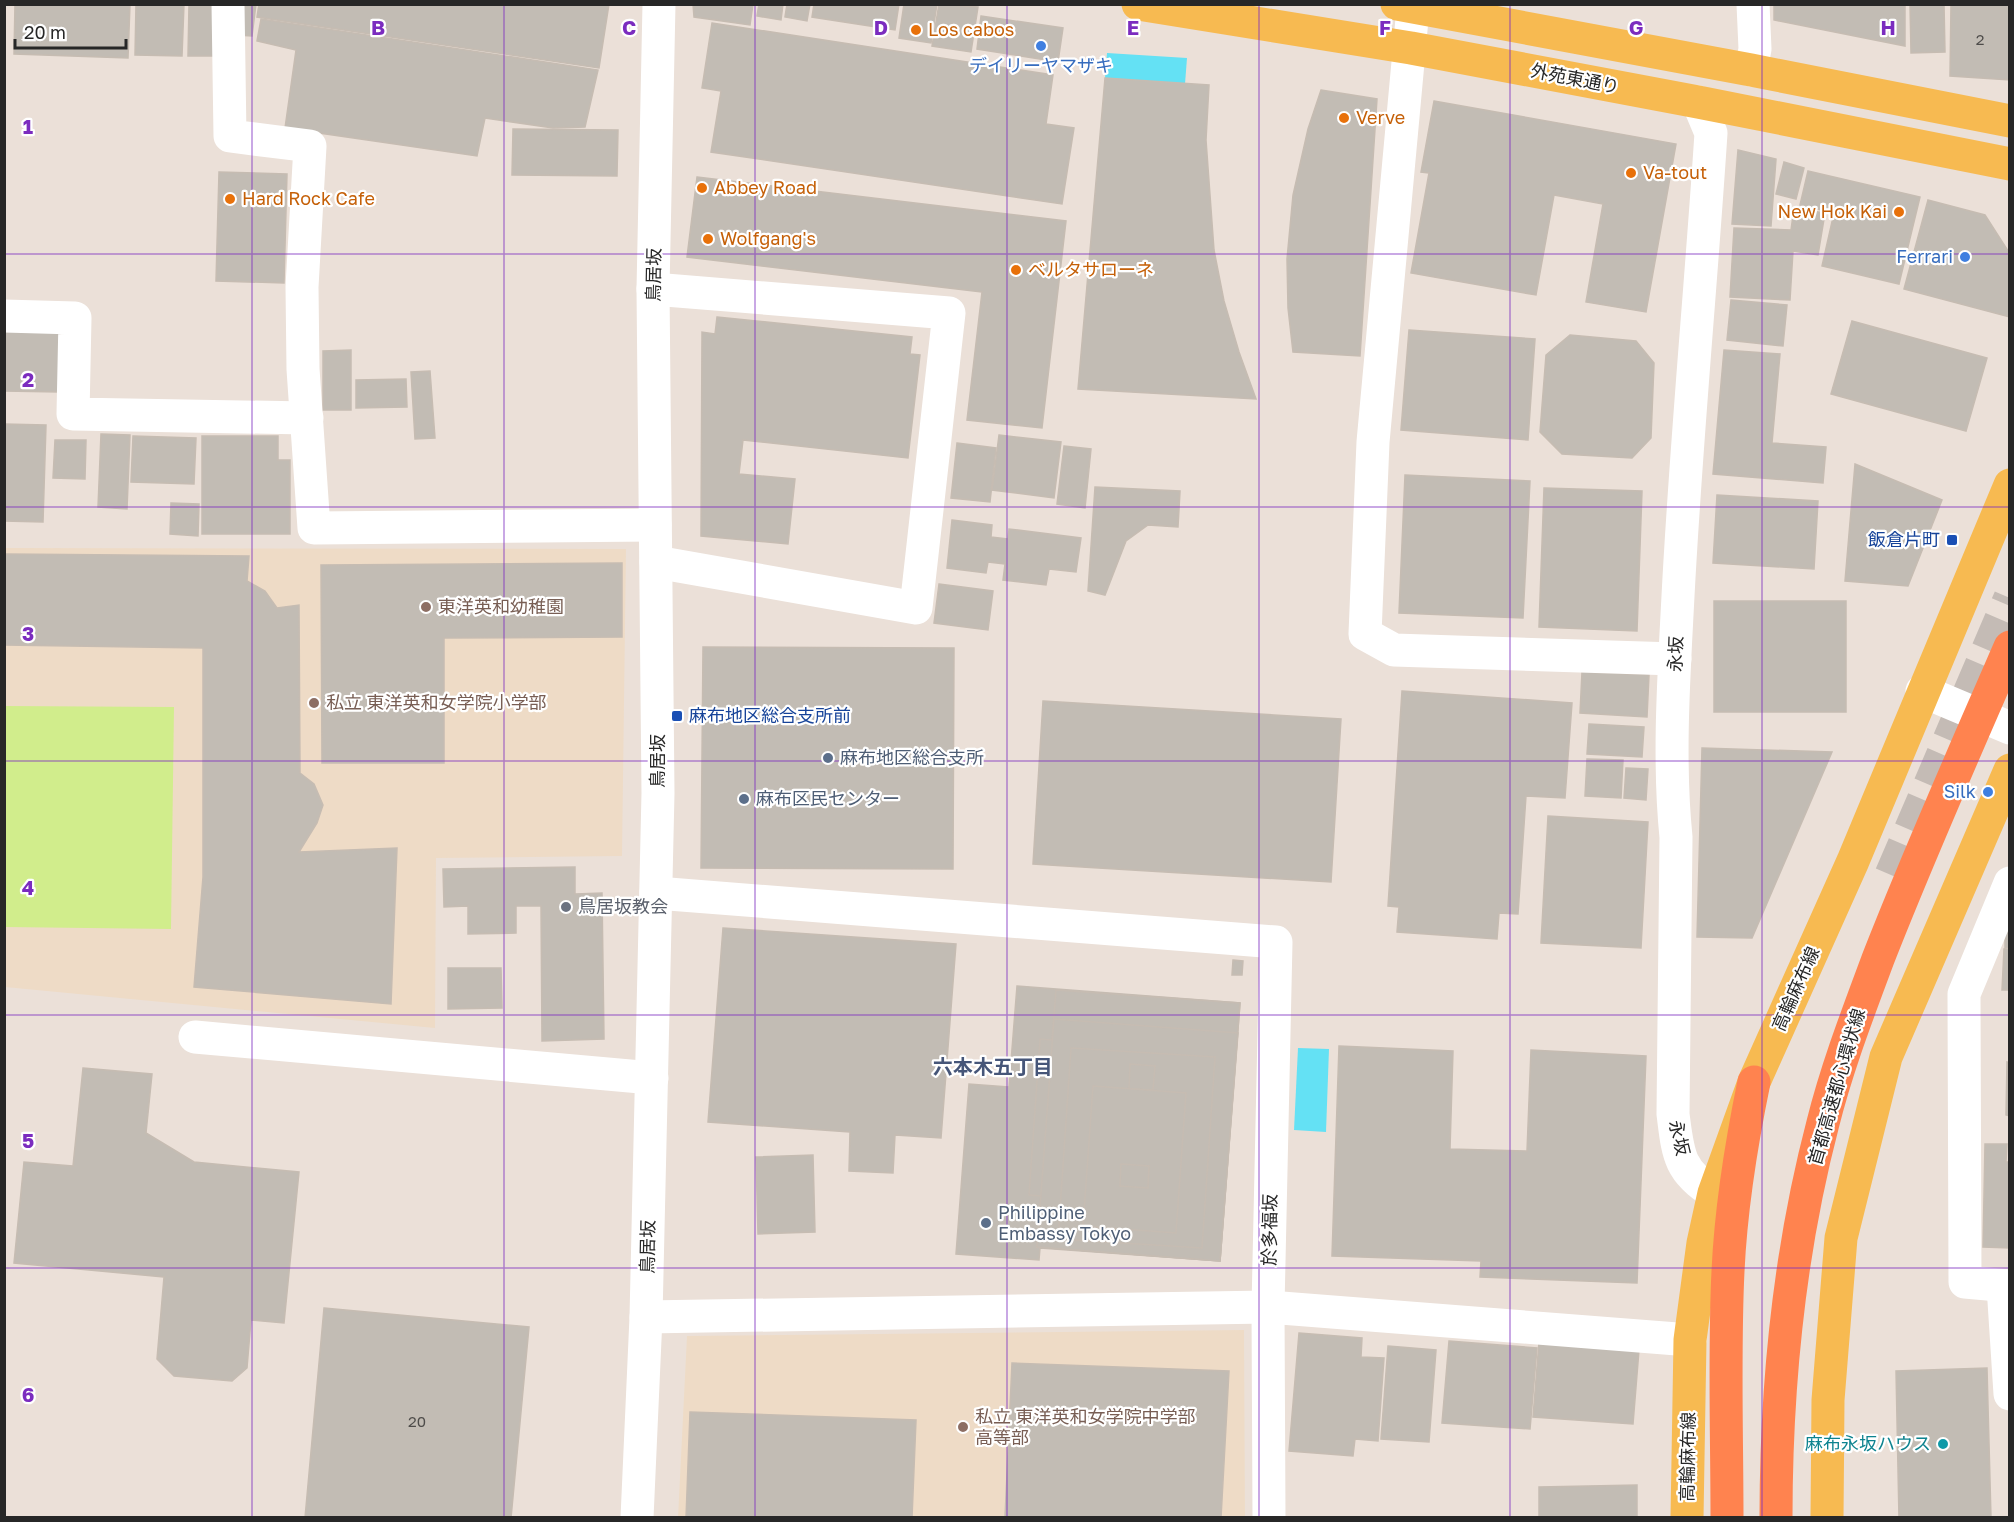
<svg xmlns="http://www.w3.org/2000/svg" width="2014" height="1522" viewBox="0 0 2014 1522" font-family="'Golos Text','Noto Sans JP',sans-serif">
<rect width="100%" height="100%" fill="#ebe0d8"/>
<!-- education -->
<g fill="#eedbc6">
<path d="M4,548L626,549L622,856L436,858L435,1028L5,987Z"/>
<path d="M1244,1330L1245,1517L678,1518L687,1336Z"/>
</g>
<!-- pitch -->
<path fill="#d1ed8c" d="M5,706L174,707L171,929L5,927Z"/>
<!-- water -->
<g fill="#64e1f4">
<path d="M1107,53L1187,58L1185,84L1105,78Z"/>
<path d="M1298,1048L1329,1049L1326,1132L1294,1130Z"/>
</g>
<!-- building -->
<g fill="#c2bcb4" stroke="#c6bcb2" stroke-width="1.5" fill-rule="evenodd">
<path d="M15,4H130L128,58L14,54Z"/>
<path d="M136,4H184L182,56L135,55Z"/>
<path d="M189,4H214L213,56H188Z"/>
<path d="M236,4H256L252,36L236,35Z"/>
<path d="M259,4H609L599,68L257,17Z"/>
<path d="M693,4H753L750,25L694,17Z"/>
<path d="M759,4H783L781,20L757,16Z"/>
<path d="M787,4H810L807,21L785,17Z"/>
<path d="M814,4H899L895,30L812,17Z"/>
<path d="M904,4H937L931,43L899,38Z"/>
<path d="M939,4L978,7L971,52L932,46Z"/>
<path d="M1774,4H1905V46L1774,20Z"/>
<path d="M1910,4H1944L1945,52L1911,53Z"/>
<path d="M1951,4H2010V80L1950,76Z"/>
<path d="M981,16L1063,28L1058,62L977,49Z"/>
<path d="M261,19L598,70L585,127L553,128L485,118L477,156L285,128L296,50L257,41Z"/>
<path d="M712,23L1053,75L1046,124L1074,128L1062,204L711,152L721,91L702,88Z"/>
<path d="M1105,78L1209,85L1206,140L1214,250L1224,301L1239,352L1256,399L1078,389Z"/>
<path d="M1321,90L1377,99L1360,356L1293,352L1288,308L1287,259L1293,195L1308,129Z"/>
<path d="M1434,101L1676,144L1646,312L1586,302L1603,204L1554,195L1536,295L1411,273L1429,173L1421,172Z"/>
<path d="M513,129L618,130L617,176L512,175Z"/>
<path d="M1738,150L1776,159L1771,226L1732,224Z"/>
<path d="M1784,162L1804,168L1796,199L1776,194Z"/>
<path d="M1808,171L1920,197L1899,284L1822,266L1834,213L1800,205Z"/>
<path d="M219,172L287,174L284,283L216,281Z"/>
<path d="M697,177L1066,221L1042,428L967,420L982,292L687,257Z"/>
<path d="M1928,200L1985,215L2010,254V317L1904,289Z"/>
<path d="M1794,208L1825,213L1818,255L1793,251L1790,300L1730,297L1734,228L1791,230Z"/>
<path d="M1731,300L1787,305L1783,346L1727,340Z"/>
<path d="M717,317L912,337L910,354L920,355L908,458L743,440L739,474L795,479L788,544L701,536L702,332L715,334Z"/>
<path d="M1852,321L1987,358L1966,431L1831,394Z"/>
<path d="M1409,330L1535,339L1528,440L1401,430Z"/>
<path d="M4,331L60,332L59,392L4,391Z"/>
<path d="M1570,335L1636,341L1654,363L1651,438L1632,458L1562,454L1540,432L1546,355Z"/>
<path d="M351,350V410H323V351Z"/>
<path d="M1724,350L1780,354L1772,443L1826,447L1823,483L1713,474Z"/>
<path d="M430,371L435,438L415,439L411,372Z"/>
<path d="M406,379L407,407L356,408V380Z"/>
<path d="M4,424L46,425L43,522L4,521Z"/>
<path d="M101,434L130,435L127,509L98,507Z"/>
<path d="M999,435L1061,442L1054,498L992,490Z"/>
<path d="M133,436L196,438L194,484L131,482Z"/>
<path d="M202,436H278V460H290V534H202Z"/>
<path d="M55,440H86L85,479L53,478Z"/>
<path d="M957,443L996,448L990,502L951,498Z"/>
<path d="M1064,446L1091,449L1085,508L1057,504Z"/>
<path d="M1855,464L1942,500L1908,586L1845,581Z"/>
<path d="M1405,475L1530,481L1523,618L1399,613Z"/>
<path d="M1095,487L1180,491L1178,527L1148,525L1126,541L1105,595L1088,591Z"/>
<path d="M1544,488L1642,491L1637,631L1539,627Z"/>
<path d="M1717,495L1818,501L1814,569L1713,563Z"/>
<path d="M171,503L199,504L198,536L170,534Z"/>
<path d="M952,520L992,525L991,537L1008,539L1009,529L1081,538L1076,572L1049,569L1046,585L1003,580L1005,564L988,562L986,573L947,568Z"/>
<path d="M4,554L249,556L247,581L265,591L277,608L299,605L300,773L314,784L323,805L317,823L299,852L397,848L391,1004L194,987L203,877V648L4,645Z"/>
<path d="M622,563V637L444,638V763H322L321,565Z"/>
<path d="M939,584L993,591L988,630L934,623Z"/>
<rect x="1714" y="601" width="132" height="111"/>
<path d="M703,647L954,648L953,869L701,868Z"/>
<path d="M1582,672L1649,675L1647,717L1580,713Z"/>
<path d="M1402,691L1572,703L1565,798L1526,796L1518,914L1499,913L1497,939L1397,932L1399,907L1388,906Z"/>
<path d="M1043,701L1341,719L1331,882L1033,864Z"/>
<path d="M1589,724L1644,727L1642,757L1587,754Z"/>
<path d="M1702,748L1832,752L1752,938L1697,937Z"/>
<path d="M1587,759L1623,760L1621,798L1585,796Z"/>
<path d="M1626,768L1648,769L1646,800L1624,798Z"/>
<path d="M1548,816L1648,822L1641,948L1541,943Z"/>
<path d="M575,867V894L602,893L604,1039L542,1041L541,906H516V933L468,934V906L444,907L443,869Z"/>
<path d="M723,928L956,944L941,1138L895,1135L893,1173L849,1171L850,1132L708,1122Z"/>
<path d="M2005,932H2010V947L2005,948Z"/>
<path d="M2004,949H2010V990H2002Z"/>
<path d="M1233,960L1243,961L1242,975H1232Z"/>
<path d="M448,968H501L502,1008L448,1009Z"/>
<path d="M1017,986L1240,1003L1220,1261L1040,1248L1039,1260L956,1254L969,1084L1009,1087Z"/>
<path d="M1056,990L1240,1003L1220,1261L1037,1247L1041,1196L1029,1195L1040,1039L1052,1040Z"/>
<path d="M1054,1019L1238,1033L1220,1261L1037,1247Z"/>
<path d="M1339,1046L1453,1051L1450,1149L1527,1151L1531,1050L1646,1056L1637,1283L1480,1277L1481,1261L1332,1256Z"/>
<path d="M1071,1048L1215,1057L1202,1248L1058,1239ZM1130,1064L1155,1066L1153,1090L1129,1089Z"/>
<path d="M2007,1062L2010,1063V1116L2006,1115Z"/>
<path d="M83,1068L152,1074L146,1133L194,1162L299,1172L284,1323L251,1320L247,1368L232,1381L174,1376L157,1359L164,1277L14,1263L24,1162L73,1166Z"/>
<path d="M1093,1086L1186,1093L1176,1233L1083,1226ZM1121,1164L1149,1166L1148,1188L1120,1186Z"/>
<path d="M1985,1144H2007L2006,1162H2010V1248L1983,1247Z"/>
<path d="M813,1155L815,1232L758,1234L756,1157Z"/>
<path d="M324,1308L529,1327L511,1518H305Z"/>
<path d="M1299,1333L1362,1338L1361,1357L1384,1358L1378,1441L1355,1439L1353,1456L1289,1451Z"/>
<path d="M1449,1341L1537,1348L1530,1429L1442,1423Z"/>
<path d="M1539,1342L1639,1350L1633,1424L1533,1417Z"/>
<path d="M1388,1346L1436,1350L1429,1442L1381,1439Z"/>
<path d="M1012,1363L1229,1371L1221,1518H1005Z"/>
<path d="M1987,1368L1991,1518H1899L1896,1371Z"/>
<path d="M690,1412L916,1420L912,1518H686Z"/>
<path d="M1637,1485V1518H1539V1487Z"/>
</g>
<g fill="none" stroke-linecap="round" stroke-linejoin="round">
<!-- highway-tunnel -->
<path stroke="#c4bbb5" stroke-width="33" stroke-dasharray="33 16" stroke-linecap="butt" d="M1891,875L2010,598"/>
<!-- minor -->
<g stroke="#fff" stroke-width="33">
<path d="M228,4L230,136L310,146L302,287L303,369L314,528L655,525"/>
<path d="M1413,8L1373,442L1365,634L1394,650L1675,659"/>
<path d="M1751,70L1755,49L1753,4"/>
<path d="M1698,102L1711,133C1701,287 1686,441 1678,596C1674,674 1668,759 1676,837L1673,1114C1678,1153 1678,1171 1714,1193"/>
<path d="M653,289L949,313L916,608L656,562"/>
<path d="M4,316L75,318L73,414L307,418"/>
<path d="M1922,691L2010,728"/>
<path d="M2010,883L1964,994L1965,1282L2010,1286"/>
<path d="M656,893L1276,942L1268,1307L1269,1518"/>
<path d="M195,1037L652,1078"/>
<path d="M2003,1286L2010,1394"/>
<path d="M646,1317L1268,1307L1690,1340"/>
<path d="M637,1518L646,1317L658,793L653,289L659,4"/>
</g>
<!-- major -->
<g stroke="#f7ba51" stroke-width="33">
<path d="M1138,4L1411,48L1698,102L2010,164"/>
<path d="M1397,4L1751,70L2010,121"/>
<path d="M1687,1518L1690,1340L1703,1243L1714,1193L1754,1082L1853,861L2010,485"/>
<path d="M1827,1518L1828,1400L1841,1238L1886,1057L2010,770"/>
</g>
<!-- highway -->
<g stroke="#ff834f" stroke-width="33">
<path d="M1727,1518C1727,1436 1724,1353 1728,1271C1731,1207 1741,1145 1754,1082"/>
<path d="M1776,1518C1776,1385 1789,1252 1823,1123C1837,1067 1858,1013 1878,959C1919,854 1965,751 2010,647"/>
</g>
</g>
<!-- grid -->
<path fill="none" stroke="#7b2cbf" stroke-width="1.5" stroke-opacity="0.55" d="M252,4V1518M504,4V1518M755,4V1518M1007,4V1518M1259,4V1518M1510,4V1518M1762,4V1518M4,254H2010M4,507H2010M4,761H2010M4,1015H2010M4,1268H2010"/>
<!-- markers -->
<g fill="#e8710a" stroke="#fff" stroke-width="2">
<circle cx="916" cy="30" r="6"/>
<circle cx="1344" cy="118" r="6"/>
<circle cx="1631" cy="173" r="6"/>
<circle cx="702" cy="188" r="6"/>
<circle cx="230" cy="199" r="6"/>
<circle cx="1899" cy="212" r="6"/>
<circle cx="708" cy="239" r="6"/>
<circle cx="1016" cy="270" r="6"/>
</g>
<g fill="#3f7fe0" stroke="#fff" stroke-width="2">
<circle cx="1041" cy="46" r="6"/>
<circle cx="1965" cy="257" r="6"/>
<circle cx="1988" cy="792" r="6"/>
</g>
<g fill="#1a4fb4" stroke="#fff" stroke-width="2">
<rect x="1946" y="534" width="12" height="12" rx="3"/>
<rect x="671" y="710" width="12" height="12" rx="3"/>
</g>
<g fill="#8d6e63" stroke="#fff" stroke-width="2">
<circle cx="426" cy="607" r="6"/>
<circle cx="314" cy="703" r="6"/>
<circle cx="963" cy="1427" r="6"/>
</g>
<g fill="#5c6f8a" stroke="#fff" stroke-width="2">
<circle cx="828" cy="758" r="6"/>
<circle cx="744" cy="799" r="6"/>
<circle cx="986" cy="1223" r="6"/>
</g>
<circle fill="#6b7280" stroke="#fff" stroke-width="2" cx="566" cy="907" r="6"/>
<circle fill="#0f9aa8" stroke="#fff" stroke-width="2" cx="1943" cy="1444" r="6"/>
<g text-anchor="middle" stroke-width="4.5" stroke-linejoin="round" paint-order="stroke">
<!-- number labels -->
<g font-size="15" fill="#4e4c4a">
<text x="1980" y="45">2</text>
<text x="417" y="1427">20</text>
</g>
<!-- food labels -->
<g font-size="18" fill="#c56008" stroke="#fff" text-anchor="start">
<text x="928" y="36">Los cabos</text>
<text x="1356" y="124">Verve</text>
<text x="1643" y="179">Va-tout</text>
<text x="714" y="194">Abbey Road</text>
<text x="242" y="205">Hard Rock Cafe</text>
<text x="1887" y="218" text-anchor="end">New Hok Kai</text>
<text x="720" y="245">Wolfgang's</text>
<text x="1028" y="276">ベルタサローネ</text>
</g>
<!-- shop labels -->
<g font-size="18" fill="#366cbe" stroke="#fff" text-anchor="end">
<text x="1041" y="72" text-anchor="middle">デイリーヤマザキ</text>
<text x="1953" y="263">Ferrari</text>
<text x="1976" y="798">Silk</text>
</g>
<!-- street labels -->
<g font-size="18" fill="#272727" stroke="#fff">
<text transform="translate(1575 79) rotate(11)" y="6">外苑東通り</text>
<text transform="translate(654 275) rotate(-89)" y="6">鳥居坂</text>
<text transform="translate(1676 654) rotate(-88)" y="6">永坂</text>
<text transform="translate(658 761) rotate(-90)" y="6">鳥居坂</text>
<text transform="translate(1796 989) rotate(-66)" y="6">高輪麻布線</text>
<text transform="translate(1837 1087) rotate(-74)" y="6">首都高速都心環状線</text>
<text transform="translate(1679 1138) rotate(77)" y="6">永坂</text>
<text transform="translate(1270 1230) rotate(-89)" y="6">於多福坂</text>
<text transform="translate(648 1247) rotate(-89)" y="6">鳥居坂</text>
<text transform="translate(1688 1457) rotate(-89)" y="6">高輪麻布線</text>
</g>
<!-- transit labels -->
<g font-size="18" fill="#164399" stroke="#fff" text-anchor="end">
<text x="1940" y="546">飯倉片町</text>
<text x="689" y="722" text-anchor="start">麻布地区総合支所前</text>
</g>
<!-- education labels -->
<g font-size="18" fill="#785e54" stroke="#fff" text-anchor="start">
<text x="438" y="613">東洋英和幼稚園</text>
<text x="326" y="709">私立 東洋英和女学院小学部</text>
<text x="975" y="1423">私立 東洋英和女学院中学部<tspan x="975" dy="21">高等部</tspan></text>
</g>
<!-- service labels -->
<g font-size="18" fill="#4e5e75" stroke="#fff" text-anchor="start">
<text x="840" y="764">麻布地区総合支所</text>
<text x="756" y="805">麻布区民センター</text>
<text x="998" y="1219">Philippine<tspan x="998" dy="21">Embassy Tokyo</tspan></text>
</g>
<!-- worship labels -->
<g font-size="18" fill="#5b616d" stroke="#fff" text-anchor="start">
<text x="578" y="913">鳥居坂教会</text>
</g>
<!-- culture labels -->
<g font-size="18" fill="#0d838f" stroke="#fff" text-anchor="end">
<text x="1931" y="1450">麻布永坂ハウス</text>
</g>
<!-- neighbourhood labels -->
<g font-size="20" font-weight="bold" fill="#465679" stroke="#fff">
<text x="993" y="1074">六本木五丁目</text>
</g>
</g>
<g font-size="20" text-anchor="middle" font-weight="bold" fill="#7b2cbf" stroke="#fff" stroke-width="4.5" stroke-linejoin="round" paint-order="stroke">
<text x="378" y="35">B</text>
<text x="629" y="35">C</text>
<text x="881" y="35">D</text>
<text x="1133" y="35">E</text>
<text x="1385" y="35">F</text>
<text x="1636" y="35">G</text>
<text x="1888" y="35">H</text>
<text x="28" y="134">1</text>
<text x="28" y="387">2</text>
<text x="28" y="641">3</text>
<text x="28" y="895">4</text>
<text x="28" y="1148">5</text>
<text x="28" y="1402">6</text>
</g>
<!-- border -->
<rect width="2014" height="1522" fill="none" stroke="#272727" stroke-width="12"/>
<!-- scale -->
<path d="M15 39v9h111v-9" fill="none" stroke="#272727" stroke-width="3"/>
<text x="24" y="39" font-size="18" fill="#272727" stroke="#ffffff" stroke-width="4.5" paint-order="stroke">20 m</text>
</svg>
